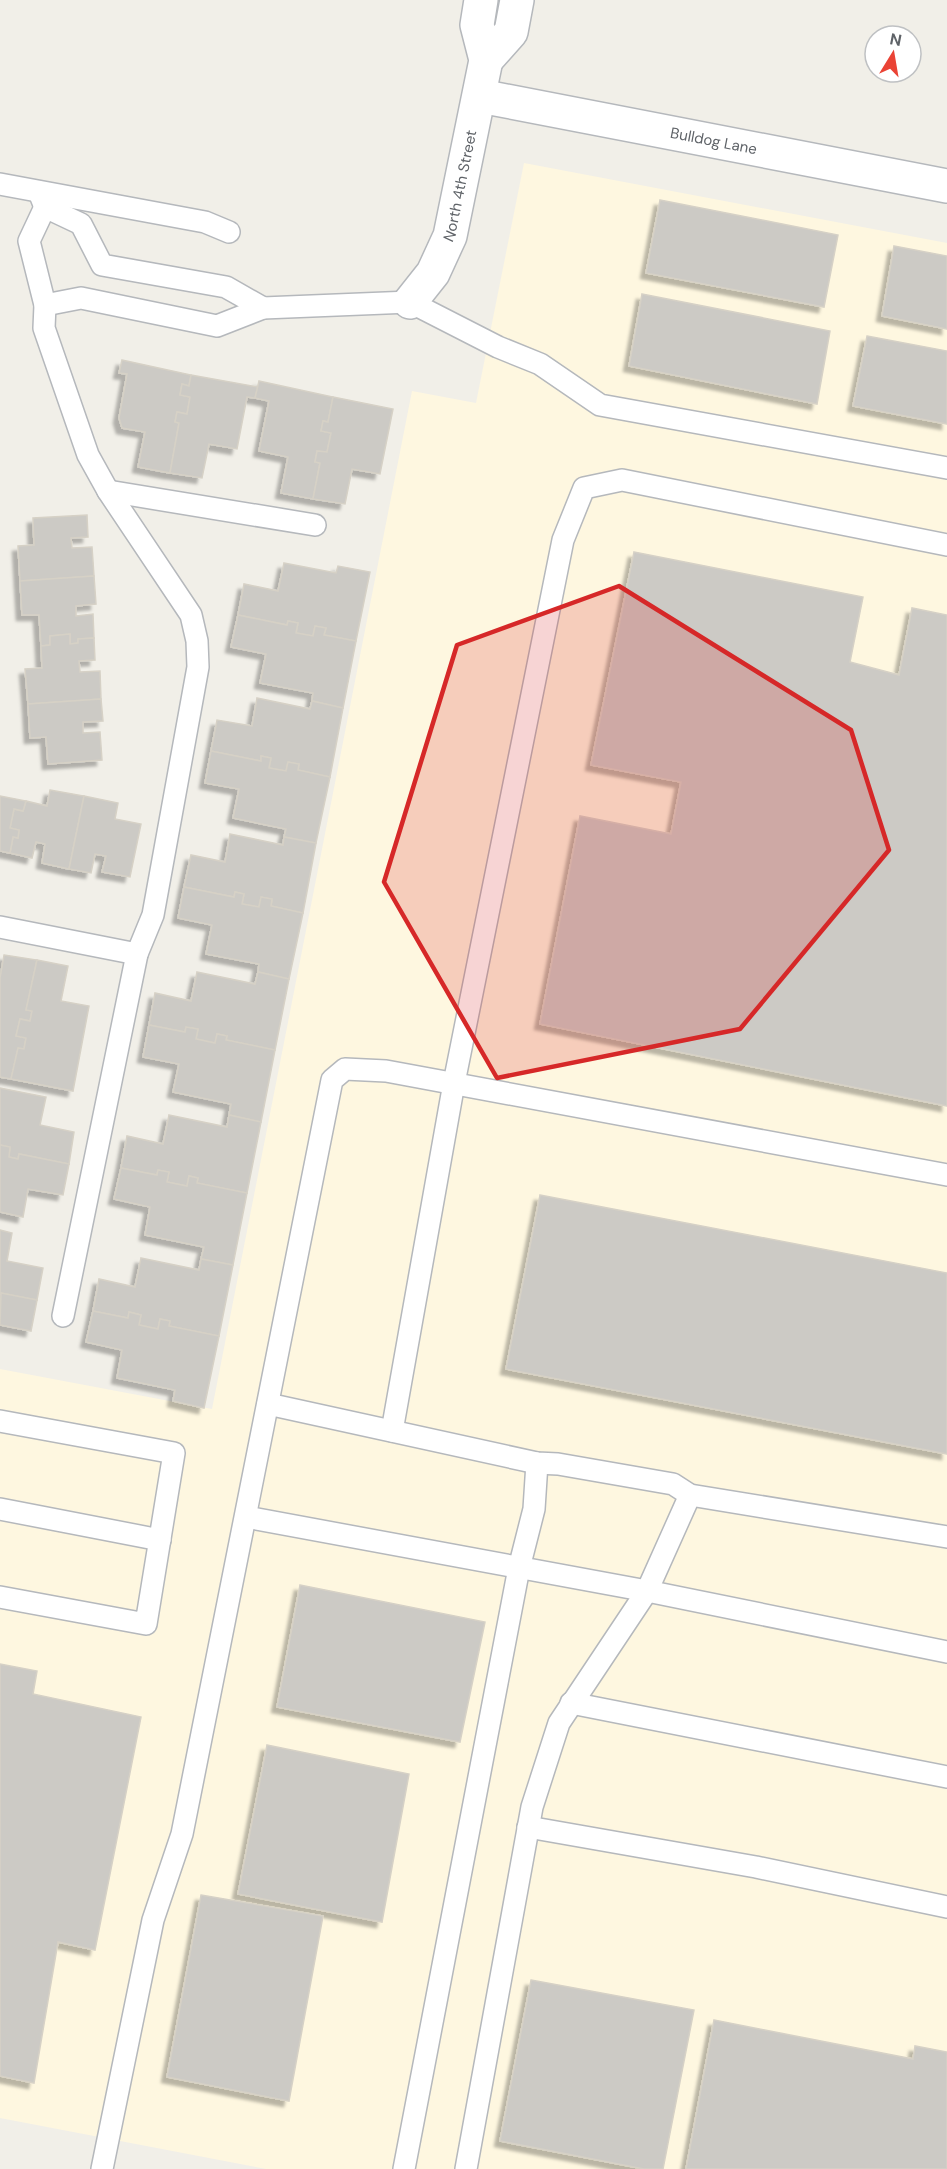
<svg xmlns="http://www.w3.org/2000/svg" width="947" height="2169" viewBox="0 0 947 2169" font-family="'DM Sans',sans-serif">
<defs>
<filter id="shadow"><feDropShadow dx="-5.5" dy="5.5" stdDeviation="1.5" flood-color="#0004"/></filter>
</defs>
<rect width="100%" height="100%" fill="#f1efe8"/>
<!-- commercial -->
<path fill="#fef7e0" d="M524,163L947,243V2169H266L0,2118V1369L212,1409L412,391L476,403Z"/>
<!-- building -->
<g fill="#cccac5" stroke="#d6d1c6" stroke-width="1.5" filter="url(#shadow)">
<path d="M660,200L838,235L824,307L646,273Z"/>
<path d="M894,246L947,256V329L882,316Z"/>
<path d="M642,294L830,331L817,404L629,366Z"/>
<path d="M867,336L947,351V424L853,406Z"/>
<path d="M122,360L191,375L189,386L182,384L180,395L190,397L187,414L177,412L175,422L179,423L170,473L138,467L145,432L122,428L119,418L127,374L119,373Z"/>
<path d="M191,375L258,387L255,398L247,397L237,449L209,444L202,478L170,473L179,423L175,422L177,412L187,414L190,397L180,395L182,384L189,386Z"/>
<path d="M259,381L333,397L328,422L323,421L321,431L331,433L327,452L317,451L315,462L320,463L313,499L281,493L288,457L259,451L269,401L255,398Z"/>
<path d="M333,397L393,409L380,474L352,469L345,504L313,499L320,463L315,462L317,451L327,452L331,433L321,431L323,421L328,422Z"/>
<path d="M87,515L88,537L71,538L72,548L92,547L94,576L20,581L18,546L34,545L33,518Z"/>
<path d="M634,552L863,597L850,662L899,675L912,608L947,615V1106L540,1024L580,816L671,834L681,782L591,765Z"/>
<path d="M284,563L336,573L338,566L370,572L356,641L324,635L326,628L315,626L313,636L296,633L298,623L288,621L287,625L238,615L244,584L278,591Z"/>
<path d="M94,576L96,604L76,606V616L93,614L94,638L78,639V643L70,644V634L50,636V645L41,646L39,615H22L20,581Z"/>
<path d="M238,615L287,625L288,621L298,623L296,633L313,636L315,626L326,628L324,635L356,641L343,708L312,701L313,693L260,683L266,654L231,647Z"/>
<path d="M70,634V644L78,643V639L94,638L95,660L79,661L80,672L100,671L101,699L28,704L25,669L42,668L41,646L50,645V636Z"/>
<path d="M257,698L310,709L312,701L343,708L330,777L298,770L299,764L288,762L286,771L269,768L271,758L261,756V761L211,751L217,720L252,726Z"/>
<path d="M101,699L103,721L83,722V733L100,732L102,760L48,764L46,737L30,738L28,704Z"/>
<path d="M211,751L261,761V756L271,758L269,768L286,771L288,762L299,764L298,770L330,777L316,843L284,837L286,829L233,818L239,789L205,783Z"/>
<path d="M50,790L84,796L69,869L42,863L45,844L36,842L32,858L10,853L13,837L18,838L19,830L10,828L14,809L23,811L26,801L47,806Z"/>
<path d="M0,796L26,801L23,811L14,809L10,828L19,830L18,838L13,837L10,853L0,851Z"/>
<path d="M84,796L118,803L115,819L141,824L130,877L102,872L106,856L95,854L91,873L69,869Z"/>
<path d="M230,834L283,845L284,837L316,843L303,913L271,906L272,899L261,897L259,907L242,904L244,894L235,892L234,897L184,887L191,855L225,862Z"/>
<path d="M184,887L234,897L235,892L244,894L242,904L259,907L261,897L272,899L271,906L303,913L289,979L258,972L259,964L206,954L212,925L178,918Z"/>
<path d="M4,955L37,960L26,1010L32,1011L30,1021L20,1019L16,1036L26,1038L24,1049L18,1048L11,1079L0,1077V978Z"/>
<path d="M37,960L68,966L61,1001L89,1006L73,1091L11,1079L18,1048L24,1049L26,1038L16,1036L20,1019L30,1021L32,1011L26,1010Z"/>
<path d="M197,972L255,984L258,972L289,979L275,1050L226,1040L227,1036L217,1034L215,1043L196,1039L198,1029L186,1027L185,1032L149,1025L155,993L191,1001Z"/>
<path d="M149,1025L185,1032L186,1027L198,1029L196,1039L215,1043L217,1034L227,1036L226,1040L275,1050L261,1122L229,1115L231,1104L173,1092L179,1064L143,1057Z"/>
<path d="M0,1088L46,1097L40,1125L74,1132L69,1164L19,1154L18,1159L9,1157L10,1147L0,1145Z"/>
<path d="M169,1115L227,1127L229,1115L261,1122L247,1193L197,1183L198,1178L189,1176L187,1186L167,1182L169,1172L158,1170L157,1175L121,1168L127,1136L163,1144Z"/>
<path d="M0,1145L10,1147L9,1157L18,1159L19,1154L69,1164L63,1195L28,1189L23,1217L0,1212Z"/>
<path d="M121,1168L157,1175L158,1170L169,1172L167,1182L187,1186L189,1176L198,1178L197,1183L247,1193L233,1265L201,1259L204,1247L145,1235L150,1207L114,1199Z"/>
<path d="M540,1195L947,1273V1454L506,1369Z"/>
<path d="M0,1230L12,1233L7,1261L43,1268L37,1300L1,1293L0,1296Z"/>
<path d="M141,1258L199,1270L201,1259L233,1265L219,1336L169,1326L170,1321L160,1319L158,1329L139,1325L141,1315L129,1312L128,1318L93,1311L99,1279L135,1287Z"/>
<path d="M1,1293L37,1300L31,1331L0,1325Z"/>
<path d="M93,1311L128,1318L129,1312L141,1315L139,1325L158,1329L160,1319L170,1321L169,1326L219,1336L204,1408L173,1401L175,1390L117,1378L122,1350L86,1342Z"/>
<path d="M300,1585L485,1622L460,1742L277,1707Z"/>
<path d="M0,1664L37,1671L33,1694L141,1717L95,1950L58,1942L34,2083L0,2076Z"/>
<path d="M267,1745L409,1774L382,1922L238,1894Z"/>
<path d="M201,1895L323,1916L289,2101L167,2077Z"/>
<path d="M531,1980L694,2010L663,2169H644L500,2141Z"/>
<path d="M714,2020L913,2059L915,2046L947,2052V2169H686Z"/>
</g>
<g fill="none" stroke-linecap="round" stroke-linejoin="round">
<defs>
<g id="service">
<path d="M0,184L205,222L229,232"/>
<path d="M39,192L45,207L81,224L102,265L226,287L263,308L217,326L81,298L45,305"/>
<path d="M263,308L410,302L498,347L540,364L600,405L947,468"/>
<path d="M108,491L315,525"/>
<path d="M0,927L137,954L153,915L198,667L197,641L191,615L108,491L88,455L44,328L45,305L29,241L45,207"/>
<path d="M63,1316L137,954"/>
<path d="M268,1404L537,1463L558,1464L673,1484L690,1495L947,1537"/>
<path d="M0,1421L174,1453L146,1624L0,1597"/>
<path d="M392,1431L454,1083L563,540L584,488L622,480L947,545"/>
<path d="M0,1509L160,1540"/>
<path d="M246,1517L647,1591L947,1652"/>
<path d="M571,1703L947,1777"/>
<path d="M528,1827L756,1867L947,1907"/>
<path d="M102,2169L153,1920L182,1834L332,1080L345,1069L386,1071L947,1175"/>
<path d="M404,2169L519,1568L534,1509L537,1463"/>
<path d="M466,2169L532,1807L559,1723L647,1591L690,1495"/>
</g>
<g id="minor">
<path d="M486,60L511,32L517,0"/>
<path id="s1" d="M480,96L947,186"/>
<path id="s2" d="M410,302L433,273L450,236L486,60L477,25L481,0"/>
</g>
</defs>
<!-- service casing -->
<use href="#service" stroke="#b5b8bc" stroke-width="24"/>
<!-- minor casing -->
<use href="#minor" stroke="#b5b8bc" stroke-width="36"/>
<!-- service -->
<use href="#service" stroke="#fff" stroke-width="21"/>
<!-- minor -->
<use href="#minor" stroke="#fff" stroke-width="33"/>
</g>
<!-- marked area -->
<path fill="#d62828" fill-opacity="0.2" stroke="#d62828" stroke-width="4.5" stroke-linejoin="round" d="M619,586L851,730L889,850L740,1029L497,1078L384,882L457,645Z"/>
<g text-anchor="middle" stroke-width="5" stroke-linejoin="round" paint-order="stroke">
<!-- street labels -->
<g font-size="15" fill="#5f6368" stroke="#fff">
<text dy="5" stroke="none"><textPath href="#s1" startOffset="238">Bulldog Lane</textPath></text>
<text dy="5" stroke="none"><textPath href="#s2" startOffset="129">North 4th Street</textPath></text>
</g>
</g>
<!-- north arrow -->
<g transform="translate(893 54) rotate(11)"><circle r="28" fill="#ffffff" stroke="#bfc1c3" stroke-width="1.5"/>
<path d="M0-4.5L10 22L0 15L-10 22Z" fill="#ea4335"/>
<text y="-9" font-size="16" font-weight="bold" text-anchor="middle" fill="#5f6368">N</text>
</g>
</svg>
